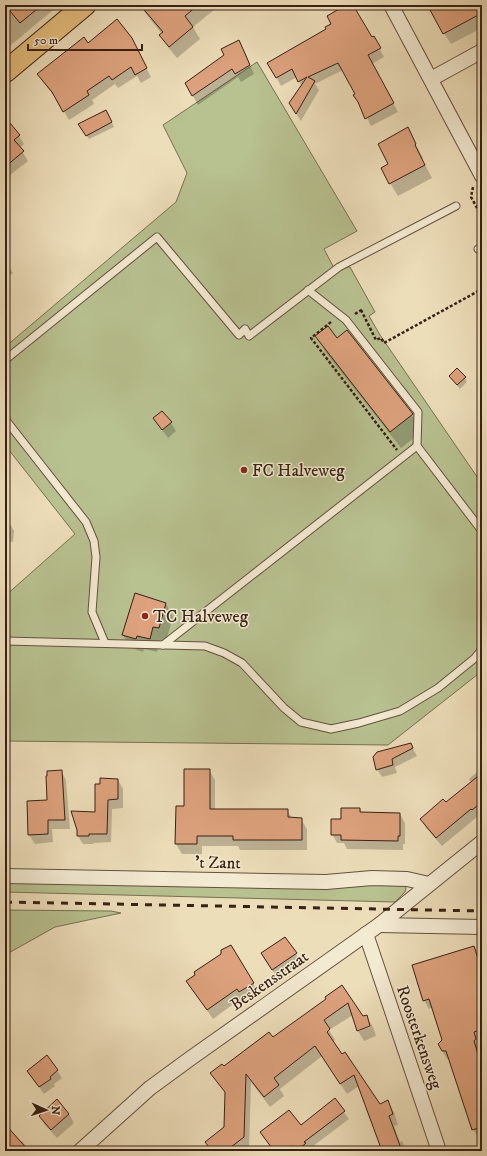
<svg xmlns="http://www.w3.org/2000/svg" width="487" height="1156" viewBox="0 0 487 1156" font-family="'IM FELL DW Pica',serif">
<rect width="100%" height="100%" fill="#eddeba"/>
<filter id="stains"><feTurbulence type="fractalNoise" baseFrequency=".005" numOctaves="4"/><feColorMatrix values="0 0 0 0 .2 0 0 0 0 .09 0 0 0 0 .02 0 0 0 .5 -.17"/></filter>
<radialGradient id="worn" r=".72"><stop offset=".6" stop-color="#630" stop-opacity="0"/><stop offset="1" stop-color="#630" stop-opacity=".3"/></radialGradient>
<!-- green -->
<g fill="#b8c190" stroke="#787052">
<path d="M257,62L357,231L324,249L334,268L350,267L375,312L369,316L380,335L482,484V671L388,745L5,741V596L75,534L5,445V347L176,202L187,173L163,125Z"/>
<path d="M5,882H384L405,886L406,888L405,892L395,902L5,892Z"/>
<path d="M5,910L111,911L121,913L55,927L5,955Z"/>
</g>
<!-- shadow -->
<g fill="#0003">
<path d="M5,5H59L5,50Z"/>
<path d="M140,5H220L193,27L200,39L177,58L168,47L161,35L162,34L146,14Z"/>
<path d="M348,5H352L372,39L374,38L384,57L372,64L398,112L371,126L356,94L343,70L315,84L319,90L301,121L295,112L302,87L297,77L281,86L269,63L327,29Z"/>
<path d="M438,5H482V28L451,44L444,33Z"/>
<path d="M131,38L151,77L141,83L137,76L118,88L115,84L92,100L94,104L69,120L58,101L44,83L39,75L88,44Z"/>
<path d="M244,50L254,74L241,82L238,77L198,105L186,84L226,56Z"/>
<path d="M106,111L114,127L89,139L80,125Z"/>
<path d="M5,119L19,136L24,144L20,148L28,161L5,179Z"/>
<path d="M407,128L423,158L422,159L432,178L398,196L390,183V165Z"/>
<path d="M5,261L13,273L5,280Z"/>
<path d="M347,331L412,415L422,432L401,448L326,353L317,336L337,339Z"/>
<path d="M450,376L465,378L467,382L460,389Z"/>
<path d="M154,418L171,423L176,431L168,438Z"/>
<path d="M5,522H9L14,531L13,542L5,541Z"/>
<path d="M166,604L173,617L166,641L160,640L157,652L144,649L143,652L131,648L123,635Z"/>
<path d="M411,745L417,756L395,767L397,773L382,777L377,769Z"/>
<path d="M482,768V814L478,818L477,817L442,846L426,828L421,819L446,804L472,783L469,779Z"/>
<path d="M209,770L215,780V810H287L292,818L301,819L307,829V850H240L238,846H202V854H182L176,844L185,807Z"/>
<path d="M61,771L66,780L70,829H52L53,842L35,844L29,835L48,801Z"/>
<path d="M118,780L123,789V808L112,809L111,842L94,843L93,844H83L78,836L96,813L101,785Z"/>
<path d="M360,809L362,813L400,814L405,823V844H403V850L347,849L344,843H337L332,834L342,820Z"/>
<path d="M231,946L258,992L245,1000L243,997L213,1019L193,990Z"/>
<path d="M473,947L478,956L482,968V1136L478,1138L473,1129L450,1059H447L439,1045L443,1041L432,1007L429,1009L424,1000Z"/>
<path d="M296,954L301,963L278,978L267,963Z"/>
<path d="M342,986L363,1017L366,1016L373,1027L376,1036L364,1041L358,1031L370,1027V1025L358,1029L353,1015L329,1030L335,1040L333,1042L379,1105L388,1102L394,1112L398,1125L394,1126L400,1142L402,1141L407,1151H383L359,1086L347,1094L322,1056L280,1089L284,1096L270,1107L251,1082L249,1148L245,1151H212L206,1142L225,1128L226,1095L212,1073L273,1039L327,1000Z"/>
<path d="M47,1056L62,1078L54,1084L55,1086L44,1094L28,1071Z"/>
<path d="M334,1099L349,1119L308,1150L309,1151H274L261,1132L301,1126Z"/>
<path d="M69,1114L74,1123L57,1138L45,1125L40,1116Z"/>
<path d="M5,1126L20,1143L22,1141L30,1151H5Z"/>
<path d="M374,1147L377,1151H366V1150Z"/>
</g>
<!-- building -->
<g fill="#dda27d" stroke="#382015">
<path d="M5,5H42L20,23Z"/>
<path d="M140,5H198L185,16L193,27L169,47L159,35L163,32Z"/>
<path d="M346,5H353L372,37L374,36L381,48L368,55L394,103L365,119L358,102L353,95L355,94L338,63L308,77L315,81L296,114L289,103L307,77L298,82L292,69L276,78L267,63L326,29L325,27L331,24L327,16Z"/>
<path d="M439,5H482V13L443,34L430,10Z"/>
<path d="M117,19L132,38L147,68L135,75L131,67L112,80L109,76L87,91L89,95L63,112L52,92L37,74L84,37L88,43Z"/>
<path d="M239,40L250,65L235,74L232,69L192,96L185,83L224,55L221,49Z"/>
<path d="M106,110L112,122L86,136L78,124Z"/>
<path d="M5,117L20,135L14,140L24,151L5,167Z"/>
<path d="M408,127L416,144L415,145L425,165L389,184L381,168L388,164L378,144Z"/>
<path d="M328,326L337,338L347,330L413,414L390,432L315,336Z"/>
<path d="M457,368L466,377L457,385L449,376Z"/>
<path d="M162,411L172,422L162,430L153,418Z"/>
<path d="M135,593L166,603L159,628L153,627L150,639L137,636L136,639L122,635Z"/>
<path d="M411,743L413,748L392,759L393,765L376,770L373,757L377,752Z"/>
<path d="M184,769H210V809H288V817L302,818V840H233V836H197V844H175L176,806H184Z"/>
<path d="M62,770L65,820H48V834L28,835L27,801L47,800L46,776H47V771Z"/>
<path d="M482,773V802L472,810L471,809L436,838L420,819L443,799L446,802Z"/>
<path d="M100,778L118,779V799L108,800L107,834H89V836H77V830L71,811L95,812V784H100Z"/>
<path d="M341,808H360V812L400,813V836H398V841L341,840V835H331V819H341Z"/>
<path d="M285,937L297,953L272,970L261,953Z"/>
<path d="M231,945L254,983L239,992L237,989L207,1010L186,981L195,975L194,972L221,954V950Z"/>
<path d="M474,946L482,971V1029L474,1032L476,1039L474,1041L482,1067V1127L472,1130L446,1051H442L438,1044L442,1040L429,999L423,1001L412,965Z"/>
<path d="M342,985L363,1016L367,1015L370,1026L357,1031L348,1003L324,1020L330,1029L327,1032L342,1054L345,1052L380,1104L388,1100L393,1114L389,1116L402,1151H382L354,1075L340,1084L315,1046L274,1078L279,1085L264,1097L246,1074L244,1137L226,1151H212L205,1142L224,1127L225,1092L210,1073L222,1064L224,1066L269,1032L273,1037L326,999L325,997Z"/>
<path d="M47,1055L58,1070L50,1077L51,1079L39,1087L27,1071Z"/>
<path d="M335,1098L345,1111L304,1142L306,1143L297,1151L293,1146L285,1151H274L260,1132L289,1110L301,1125Z"/>
<path d="M57,1099L69,1114L51,1130L39,1116Z"/>
<path d="M5,1124L29,1151H5Z"/>
</g>
<g fill="none" stroke-linecap="round" stroke-linejoin="round">
<defs>
<g id="lane">
<path d="M478,249L482,247"/>
<path d="M308,290L346,320L418,412L417,446L482,531"/>
<path d="M5,360L157,237L239,335L245,329L249,336L339,267L456,206"/>
<path d="M5,419L86,522L94,541L96,557L92,612L105,643"/>
<path d="M5,641L205,646L224,653L242,663L284,708L301,722L331,729L359,723L400,711L438,688L475,658L482,649"/>
<path d="M163,645L417,446"/>
</g>
<g id="street">
<path d="M391,5L482,176"/>
<path d="M431,79L482,51"/>
<path d="M5,876L326,882L372,878L407,879L429,884"/>
<path d="M379,925L482,927"/>
<path d="M366,934L439,1151"/>
<path d="M80,1151L150,1088L191,1058L379,925L482,842"/>
</g>
<path id="primary" d="M5,72L85,5"/>
</defs>
<!-- lane casing -->
<use href="#lane" stroke="#65503e" stroke-width="9"/>
<!-- street casing -->
<use href="#street" stroke="#65503e" stroke-width="16"/>
<!-- primary casing -->
<use href="#primary" stroke="#382015" stroke-width="23"/>
<!-- path -->
<g stroke="#382015" stroke-width="2.5" stroke-dasharray="3 2" stroke-linecap="butt">
<path d="M473,187L471,197L482,217"/>
<path d="M361,310L376,340L381,338L384,343L482,289"/>
<path d="M355,314L363,309"/>
<path d="M331,322L311,338L397,450"/>
</g>
<!-- lane -->
<use href="#lane" stroke="#f3ead2" stroke-width="7"/>
<!-- street -->
<use href="#street" stroke="#f3ead2" stroke-width="14"/>
<!-- primary -->
<use href="#primary" stroke="#e6bf7d" stroke-width="21"/>
<!-- rail -->
<path stroke="#382015" stroke-width="3" stroke-dasharray="7 7" stroke-linecap="butt" d="M5,902L482,911"/>
</g>
<!-- markers -->
<g fill="#8f2418" stroke="#f3ead2" stroke-width="1.5">
<circle cx="244" cy="470" r="4"/>
<circle cx="145" cy="616" r="4"/>
</g>
<g text-anchor="middle" stroke-width="3" stroke-linejoin="round" paint-order="stroke">
<!-- poi labels -->
<g font-size="17" fill="#382015" stroke="#f3ead2" text-anchor="start">
<text x="252" y="476">FC Halveweg</text>
<text x="153" y="622">TC Halveweg</text>
</g>
<!-- street labels -->
<g font-size="17" fill="#382015" stroke="#f3ead2">
<text transform="translate(218 862) rotate(1)" y="6">'t Zant</text>
<text transform="translate(269 980) rotate(-35)" y="6">Beskensstraat</text>
<text transform="translate(420 1037) rotate(71)" y="6">Roosterkensweg</text>
</g>
</g>
<!-- margin -->
<rect width="487" height="1156" fill="none" stroke="#eddeba" stroke-width="20"/>
<rect x="6" y="6" width="475" height="1144" fill="none" stroke="#382015" stroke-width="2"/>
<rect x="10" y="10" width="467" height="1136" fill="none" stroke="#382015"/>
<!-- north arrow -->
<g transform="translate(46 1110) rotate(93)" stroke="#f3ead2" stroke-width="3" paint-order="stroke">
<path d="M0-3L7 15L0 10L-7 15Z" fill="#382015"/>
<text y="-6" font-size="11" font-weight="bold" text-anchor="middle" fill="#382015">N</text>
</g>
<!-- scale -->
<path d="M28 44v6h114v-6" fill="none" stroke="#382015" stroke-width="2"/>
<text x="34" y="44" font-size="12" fill="#382015" stroke="#f3ead2" stroke-width="3" paint-order="stroke">50 m</text>
<rect width="100%" height="100%" filter="url(#stains)"/>
<rect width="100%" height="100%" fill="url(#worn)"/>
</svg>
